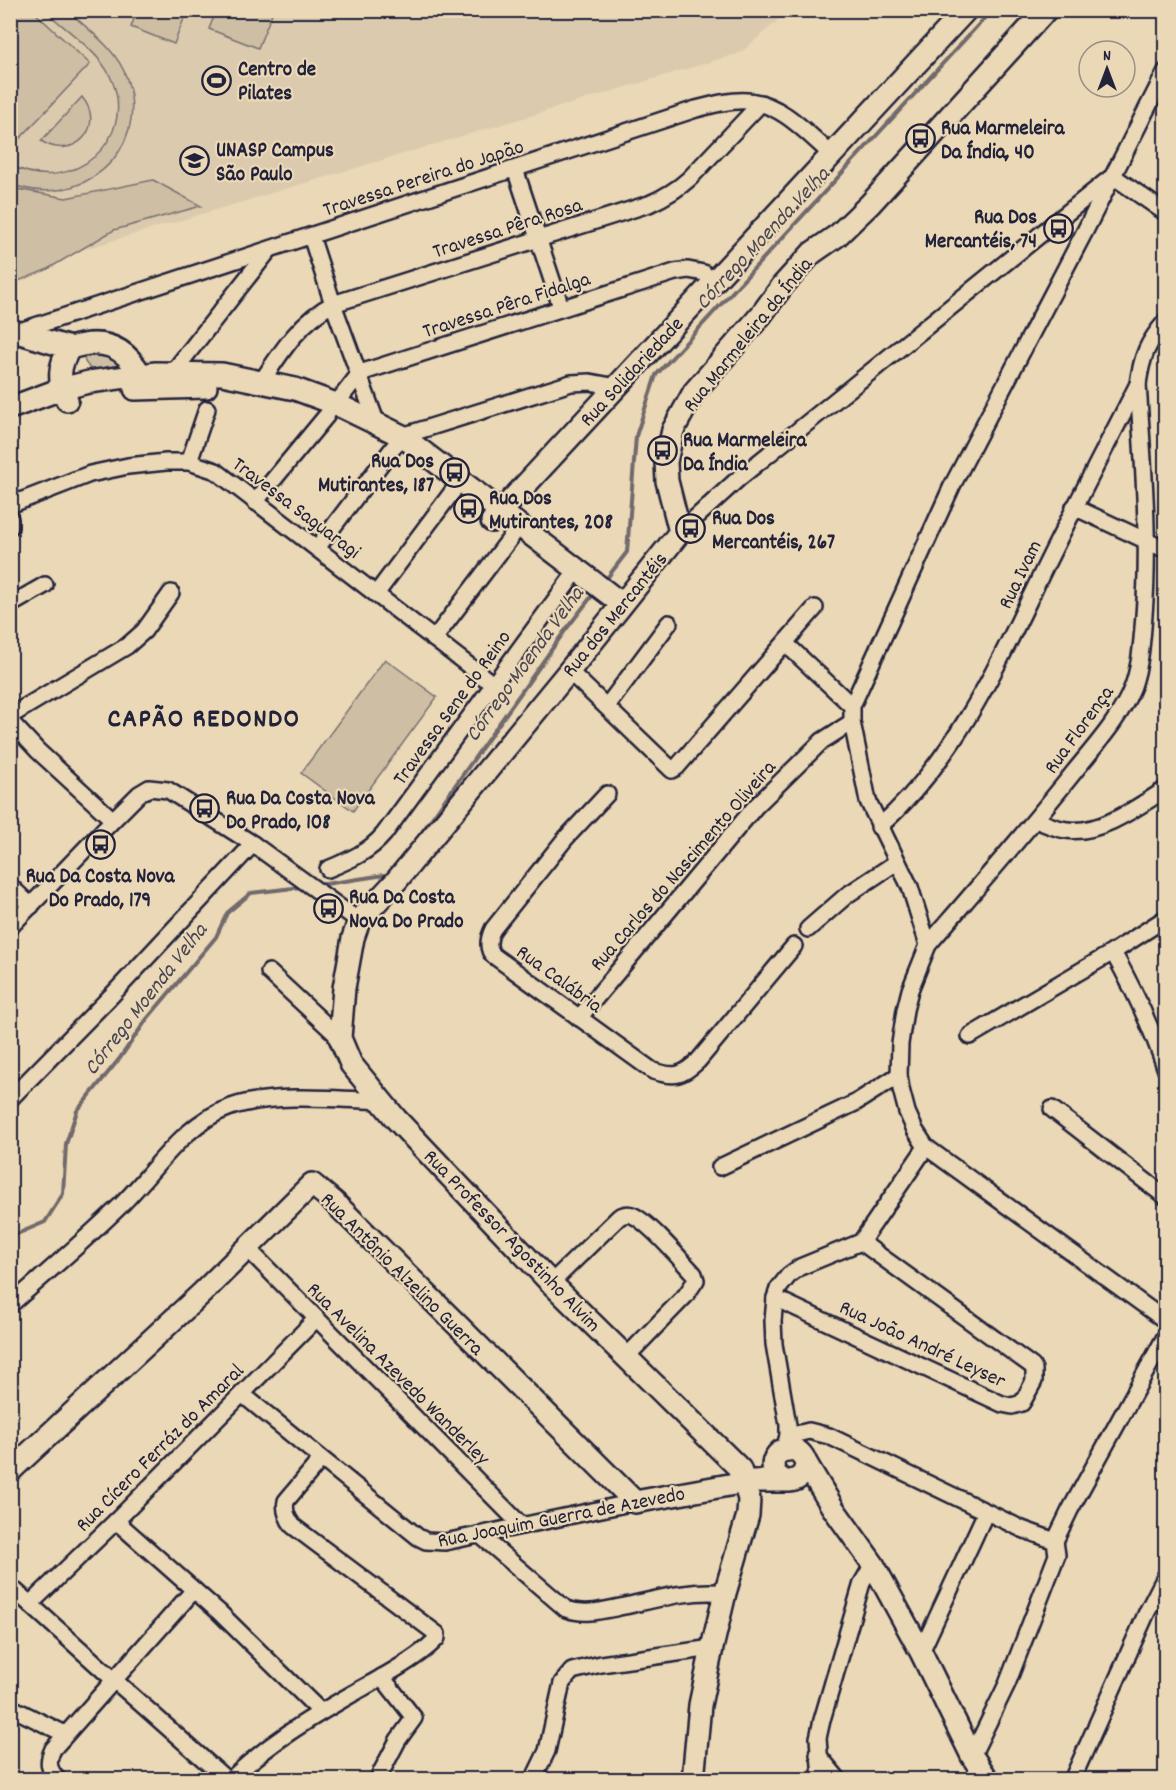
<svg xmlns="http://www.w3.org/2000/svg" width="1176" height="1790" viewBox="0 0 1176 1790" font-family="Dekko,sans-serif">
<rect width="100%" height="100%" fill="#ead8b6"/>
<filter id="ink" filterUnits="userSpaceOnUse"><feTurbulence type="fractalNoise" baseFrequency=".0167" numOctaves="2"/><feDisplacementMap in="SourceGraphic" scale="12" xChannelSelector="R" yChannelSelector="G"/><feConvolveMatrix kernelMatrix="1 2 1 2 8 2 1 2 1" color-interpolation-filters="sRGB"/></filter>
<g filter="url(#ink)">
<!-- built -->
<path fill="#dbcaad" d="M11,11H788L740,53L11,271Z"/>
<!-- green -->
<g fill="#cdbea4" stroke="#787070" stroke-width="1.5">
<path d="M11,10L33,11L90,64L11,148Z"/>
<path d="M45,11H68C90,31 118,50 127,79C151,153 79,211 11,184V165C71,198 141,139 110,76C98,51 65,29 45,11Z"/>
<path d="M137,11H187L174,44L131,27Z"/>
<path d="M216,11V10L273,11L258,48L209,29Z"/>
<path d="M82,97C107,127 74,162 41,141Z"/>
<path d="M153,180L201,206L114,230L46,270L11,284V188L66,198Z"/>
<path d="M95,353L107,356L119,365L91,370L85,362L84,356Z"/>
<path d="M385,659L437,697L353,811L301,773Z"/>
</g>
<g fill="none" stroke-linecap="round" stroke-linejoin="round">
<!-- stream -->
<g stroke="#71696c" stroke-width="4">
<path d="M604,582L627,552L636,436L656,375L992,10"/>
<path d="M410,849L564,632L595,592"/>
<path d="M319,885L391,874"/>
<path d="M10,1232L17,1234L45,1222L63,1194L66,1144L77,1111L120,1058L147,1019L216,937L227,913L251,893L302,887"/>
</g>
<defs>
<g id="street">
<path d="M1166,71L1085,231L952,486L852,706V722L868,801L910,887L928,945L910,990L905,1010L900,1044L899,1075L901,1089L907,1112L915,1130L926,1147L1166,1321"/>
<path d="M515,169L561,307"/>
<path d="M1113,176L1166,213"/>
<path d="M311,236L333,304L377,424"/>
<path d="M17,332L696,109C712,105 729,100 747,101C781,103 807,133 832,155"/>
<path d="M173,372L269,250"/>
<path d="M262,381C281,352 301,320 333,304L649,204C665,197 678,189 690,178L761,103"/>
<path d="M336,404L360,373L675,272L688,270L704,273"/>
<path d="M189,462L207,409"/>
<path d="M255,502L327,415"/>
<path d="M10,505L90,474L128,466L166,462H189L216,471L494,685"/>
<path d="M1074,507L1166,550"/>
<path d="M10,519V527"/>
<path d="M680,532L738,479L1109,179"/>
<path d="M317,548L402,436L571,383L590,382L617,387"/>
<path d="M376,594L453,491"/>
<path d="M10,605L45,585"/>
<path d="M434,639L512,536"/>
<path d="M785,643L852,706"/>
<path d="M569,671L672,770L677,767L815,608"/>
<path d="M607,706L669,623"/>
<path d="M10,716L127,646L144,631L171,593"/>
<path d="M10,721L38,751L113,820"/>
<path d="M607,794L565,839L493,929C489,937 486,949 494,956L653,1071C675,1078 682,1076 698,1061L794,946"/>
<path d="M1036,820C1046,824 1056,829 1067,830C1100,835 1139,806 1166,789"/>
<path d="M879,827C958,757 1000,660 1045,567C1075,506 1107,445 1138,384C1142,356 1147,343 1166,321"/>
<path d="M328,869C350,860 369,852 384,834L570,580"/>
<path d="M10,886L31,906"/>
<path d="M10,927L113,820L139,794L149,788L168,790L253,844L359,921"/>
<path d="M808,929L847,895L897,862"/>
<path d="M928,945C977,888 1027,831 1074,772C1095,746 1121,718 1133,686C1141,663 1142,639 1144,615C1150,538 1143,461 1138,384"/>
<path d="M1113,952C1134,990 1152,1028 1166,1070"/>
<path d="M269,972L340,1038"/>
<path d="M579,1018L755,807L822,741L852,722"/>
<path d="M970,1036L1113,952L1166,918"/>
<path d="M10,1099L113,994L253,844"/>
<path d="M1052,1109L1166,1197"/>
<path d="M720,1167L855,1103L899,1075"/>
<path d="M247,1248L522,1526"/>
<path d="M551,1283L619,1217C623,1215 627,1213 632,1215C649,1222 680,1259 694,1274L696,1280L686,1295L627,1356"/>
<path d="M775,1298L1002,1404L1012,1406L1022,1403L1034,1381V1369L1032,1366L861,1242"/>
<path d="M10,1305C47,1273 84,1241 119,1207C154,1173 183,1123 231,1107C271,1093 337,1099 381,1101"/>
<path d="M242,1394L418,1537L426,1541L445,1542L635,1502"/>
<path d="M788,1436L809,1431L829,1436L1022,1529L1055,1541"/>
<path d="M784,1449L788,1436V1425L774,1344L773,1321L775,1298L778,1289L789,1275L800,1267L861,1242L926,1147"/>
<path d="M116,1521L219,1612L321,1712"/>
<path d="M480,1535L566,1609C586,1616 604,1610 625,1606C657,1599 692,1589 725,1593"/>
<path d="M1055,1541L1070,1510L1166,1335"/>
<path d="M10,1586L113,1679L227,1780"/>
<path d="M30,1604L116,1521L316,1319"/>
<path d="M921,1652L986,1512"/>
<path d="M10,1707L65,1734"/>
<path d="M818,1755L839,1780"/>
<path d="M972,1756L1007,1684L1057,1555L1055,1541"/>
<path d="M58,1780C48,1769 47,1762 53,1749L194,1590"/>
<path d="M230,1780C269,1743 307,1720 352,1694C375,1681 421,1657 437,1638V1634L293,1526C287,1518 284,1511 286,1501L321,1459"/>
<path d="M377,1780L398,1740L414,1718L382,1677"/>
<path d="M533,1780L547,1751L562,1683L572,1671L601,1664L712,1648"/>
<path d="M821,1780L818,1738L822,1720L862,1583L873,1564"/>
<path d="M1072,1780L1147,1612L1166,1575"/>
</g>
<g id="secondary">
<path d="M10,330L70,348"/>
<path d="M135,389L206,387"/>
<path d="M67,400C58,381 58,366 70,348C102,338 124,345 140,374"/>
<path d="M10,408L61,389L89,382L156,373L222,374L295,389L336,404L402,436L622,604"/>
<path d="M492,521L966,10"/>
<path d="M806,1463L833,1508L873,1564L921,1652L972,1756L988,1780"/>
<path d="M10,1471L202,1293L312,1184L334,1202L635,1502L751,1481H790C809,1478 811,1457 794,1449L781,1451C769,1461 771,1474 785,1481"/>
<path d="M693,1780L700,1705L712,1648L725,1593L748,1515L749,1499L740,1469L551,1283L396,1119L351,1064L340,1038L344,988L353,938L359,921L397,880L569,671L680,532L667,481L666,462L673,430L694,392L761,315L783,285L812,253L838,235L870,204L1046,10"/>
</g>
</defs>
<!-- street casing -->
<use href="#street" stroke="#22223b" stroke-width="20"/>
<!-- secondary casing -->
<use href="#secondary" stroke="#22223b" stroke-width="26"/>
<!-- street -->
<use href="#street" stroke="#ead8b6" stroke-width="15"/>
<!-- secondary -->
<use href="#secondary" stroke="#ead8b6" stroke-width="21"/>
</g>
</g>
<!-- icons -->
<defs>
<symbol id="stadium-ring" viewBox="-11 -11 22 22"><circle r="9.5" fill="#ead8b6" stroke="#22223b" stroke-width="1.5"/><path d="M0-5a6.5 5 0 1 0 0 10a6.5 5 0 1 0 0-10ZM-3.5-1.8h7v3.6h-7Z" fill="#22223b"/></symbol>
<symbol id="bus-ring" viewBox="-11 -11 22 22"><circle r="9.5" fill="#ead8b6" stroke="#22223b" stroke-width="1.5"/><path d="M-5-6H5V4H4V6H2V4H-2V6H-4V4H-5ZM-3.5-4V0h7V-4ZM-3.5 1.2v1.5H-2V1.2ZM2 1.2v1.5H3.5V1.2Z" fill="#22223b"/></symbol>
<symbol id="university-ring" viewBox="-11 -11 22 22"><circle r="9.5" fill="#ead8b6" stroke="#22223b" stroke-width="1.5"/><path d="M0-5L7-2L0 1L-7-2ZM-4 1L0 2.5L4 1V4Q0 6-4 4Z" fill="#22223b"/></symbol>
</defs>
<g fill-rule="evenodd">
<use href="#stadium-ring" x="200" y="64" width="33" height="33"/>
<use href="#bus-ring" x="904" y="122" width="33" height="33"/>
<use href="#university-ring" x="178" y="144" width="33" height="33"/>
<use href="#bus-ring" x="1042" y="212" width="33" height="33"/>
<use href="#bus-ring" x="646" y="434" width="33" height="33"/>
<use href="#bus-ring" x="438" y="456" width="33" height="33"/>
<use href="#bus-ring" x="452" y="492" width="33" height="33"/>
<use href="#bus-ring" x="674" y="512" width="33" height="33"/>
<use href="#bus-ring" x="188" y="792" width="33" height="33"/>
<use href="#bus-ring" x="84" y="828" width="33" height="33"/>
<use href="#bus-ring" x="312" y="892" width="33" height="33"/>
</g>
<g text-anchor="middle" stroke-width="4.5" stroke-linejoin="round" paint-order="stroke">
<!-- poi labels -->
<g font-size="21" font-weight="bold" fill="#22223b" stroke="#ead8b6" text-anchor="start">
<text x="238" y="75">Centro de<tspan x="238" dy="24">Pilates</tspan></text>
<text x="941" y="134">Rua Marmeleira<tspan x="941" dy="24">Da Índia, 40</tspan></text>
<text x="216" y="156">UNASP Campus<tspan x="216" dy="24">São Paulo</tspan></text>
<text x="1037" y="223" text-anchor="end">Rua Dos<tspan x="1037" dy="24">Mercantéis, 74</tspan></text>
<text x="683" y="446">Rua Marmeleira<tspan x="683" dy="24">Da Índia</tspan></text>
<text x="434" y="467" text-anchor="end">Rua Dos<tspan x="434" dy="24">Mutirantes, 187</tspan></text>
<text x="489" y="504">Rua Dos<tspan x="489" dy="24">Mutirantes, 208</tspan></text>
<text x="712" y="524">Rua Dos<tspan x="712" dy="24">Mercantéis, 267</tspan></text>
<text x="226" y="804">Rua Da Costa Nova<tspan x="226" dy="24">Do Prado, 108</tspan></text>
<text x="100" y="882" text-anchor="middle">Rua Da Costa Nova<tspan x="100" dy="24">Do Prado, 179</tspan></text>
<text x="349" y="903">Rua Da Costa<tspan x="349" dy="24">Nova Do Prado</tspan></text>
</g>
<!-- street labels -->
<g font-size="21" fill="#22223b" stroke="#ead8b6">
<text transform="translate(423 177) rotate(-18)" y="7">Travessa Pereira do Japão</text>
<text transform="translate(507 227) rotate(-18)" y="7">Travessa Pêra Rosa</text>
<text transform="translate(506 304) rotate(-18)" y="7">Travessa Pêra Fidalga</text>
<text transform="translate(747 334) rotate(-51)" y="7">Rua Marmeleira da Índia</text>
<text transform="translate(631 371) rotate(-47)" y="7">Rua Solidariedade</text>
<text transform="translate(297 507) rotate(37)" y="7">Travessa Saguaragi</text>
<text transform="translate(1019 574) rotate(-64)" y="7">Rua Ivam</text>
<text transform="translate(614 614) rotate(-51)" y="7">Rua dos Mercantéis</text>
<text transform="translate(451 707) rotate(-54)" y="7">Travessa Sene do Reino</text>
<text transform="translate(1078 729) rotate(-54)" y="7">Rua Florença</text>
<text transform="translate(682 865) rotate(-49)" y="7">Rua Carlos do Nascimento Oliveira</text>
<text transform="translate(560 978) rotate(36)" y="7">Rua Calábria</text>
<text transform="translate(513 1240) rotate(46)" y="7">Rua Professor Agostinho Alvim</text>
<text transform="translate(403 1273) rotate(45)" y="7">Rua Antônio Alzelino Guerra</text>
<text transform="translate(923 1343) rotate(25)" y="7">Rua João André Leyser</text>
<text transform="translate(399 1373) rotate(45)" y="7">Rua Avelina Azevedo Wanderley</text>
<text transform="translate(159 1447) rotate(-45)" y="7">Rua Cícero Ferráz do Amaral</text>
<text transform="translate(561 1516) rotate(-11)" y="7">Rua Joaquim Guerra de Azevedo</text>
</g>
<!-- water labels -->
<g font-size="22" font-style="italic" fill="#4a4653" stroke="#ead8b6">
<text transform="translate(761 237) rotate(-47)" y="8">Córrego Moenda Velha</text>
<text transform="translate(523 663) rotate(-54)" y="8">Córrego Moenda Velha</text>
<text transform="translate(144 998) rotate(-52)" y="8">Córrego Moenda Velha</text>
</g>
<!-- district labels -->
<g font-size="27" font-weight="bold" letter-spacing="1.5" fill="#22223b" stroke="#ead8b6">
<text x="204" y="726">CAPÃO REDONDO</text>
</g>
</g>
<!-- margin -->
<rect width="1176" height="1790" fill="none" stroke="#ead8b6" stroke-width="36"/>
<rect x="18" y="18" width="1140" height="1754" fill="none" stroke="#22223b" stroke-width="2" filter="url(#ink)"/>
<!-- north arrow -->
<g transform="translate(1107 69)"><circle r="28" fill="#ead8b6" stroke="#9a8f85" stroke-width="1.5"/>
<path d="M0-4.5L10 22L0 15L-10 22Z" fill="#22223b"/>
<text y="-9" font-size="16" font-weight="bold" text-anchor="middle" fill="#22223b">N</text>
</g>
</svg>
